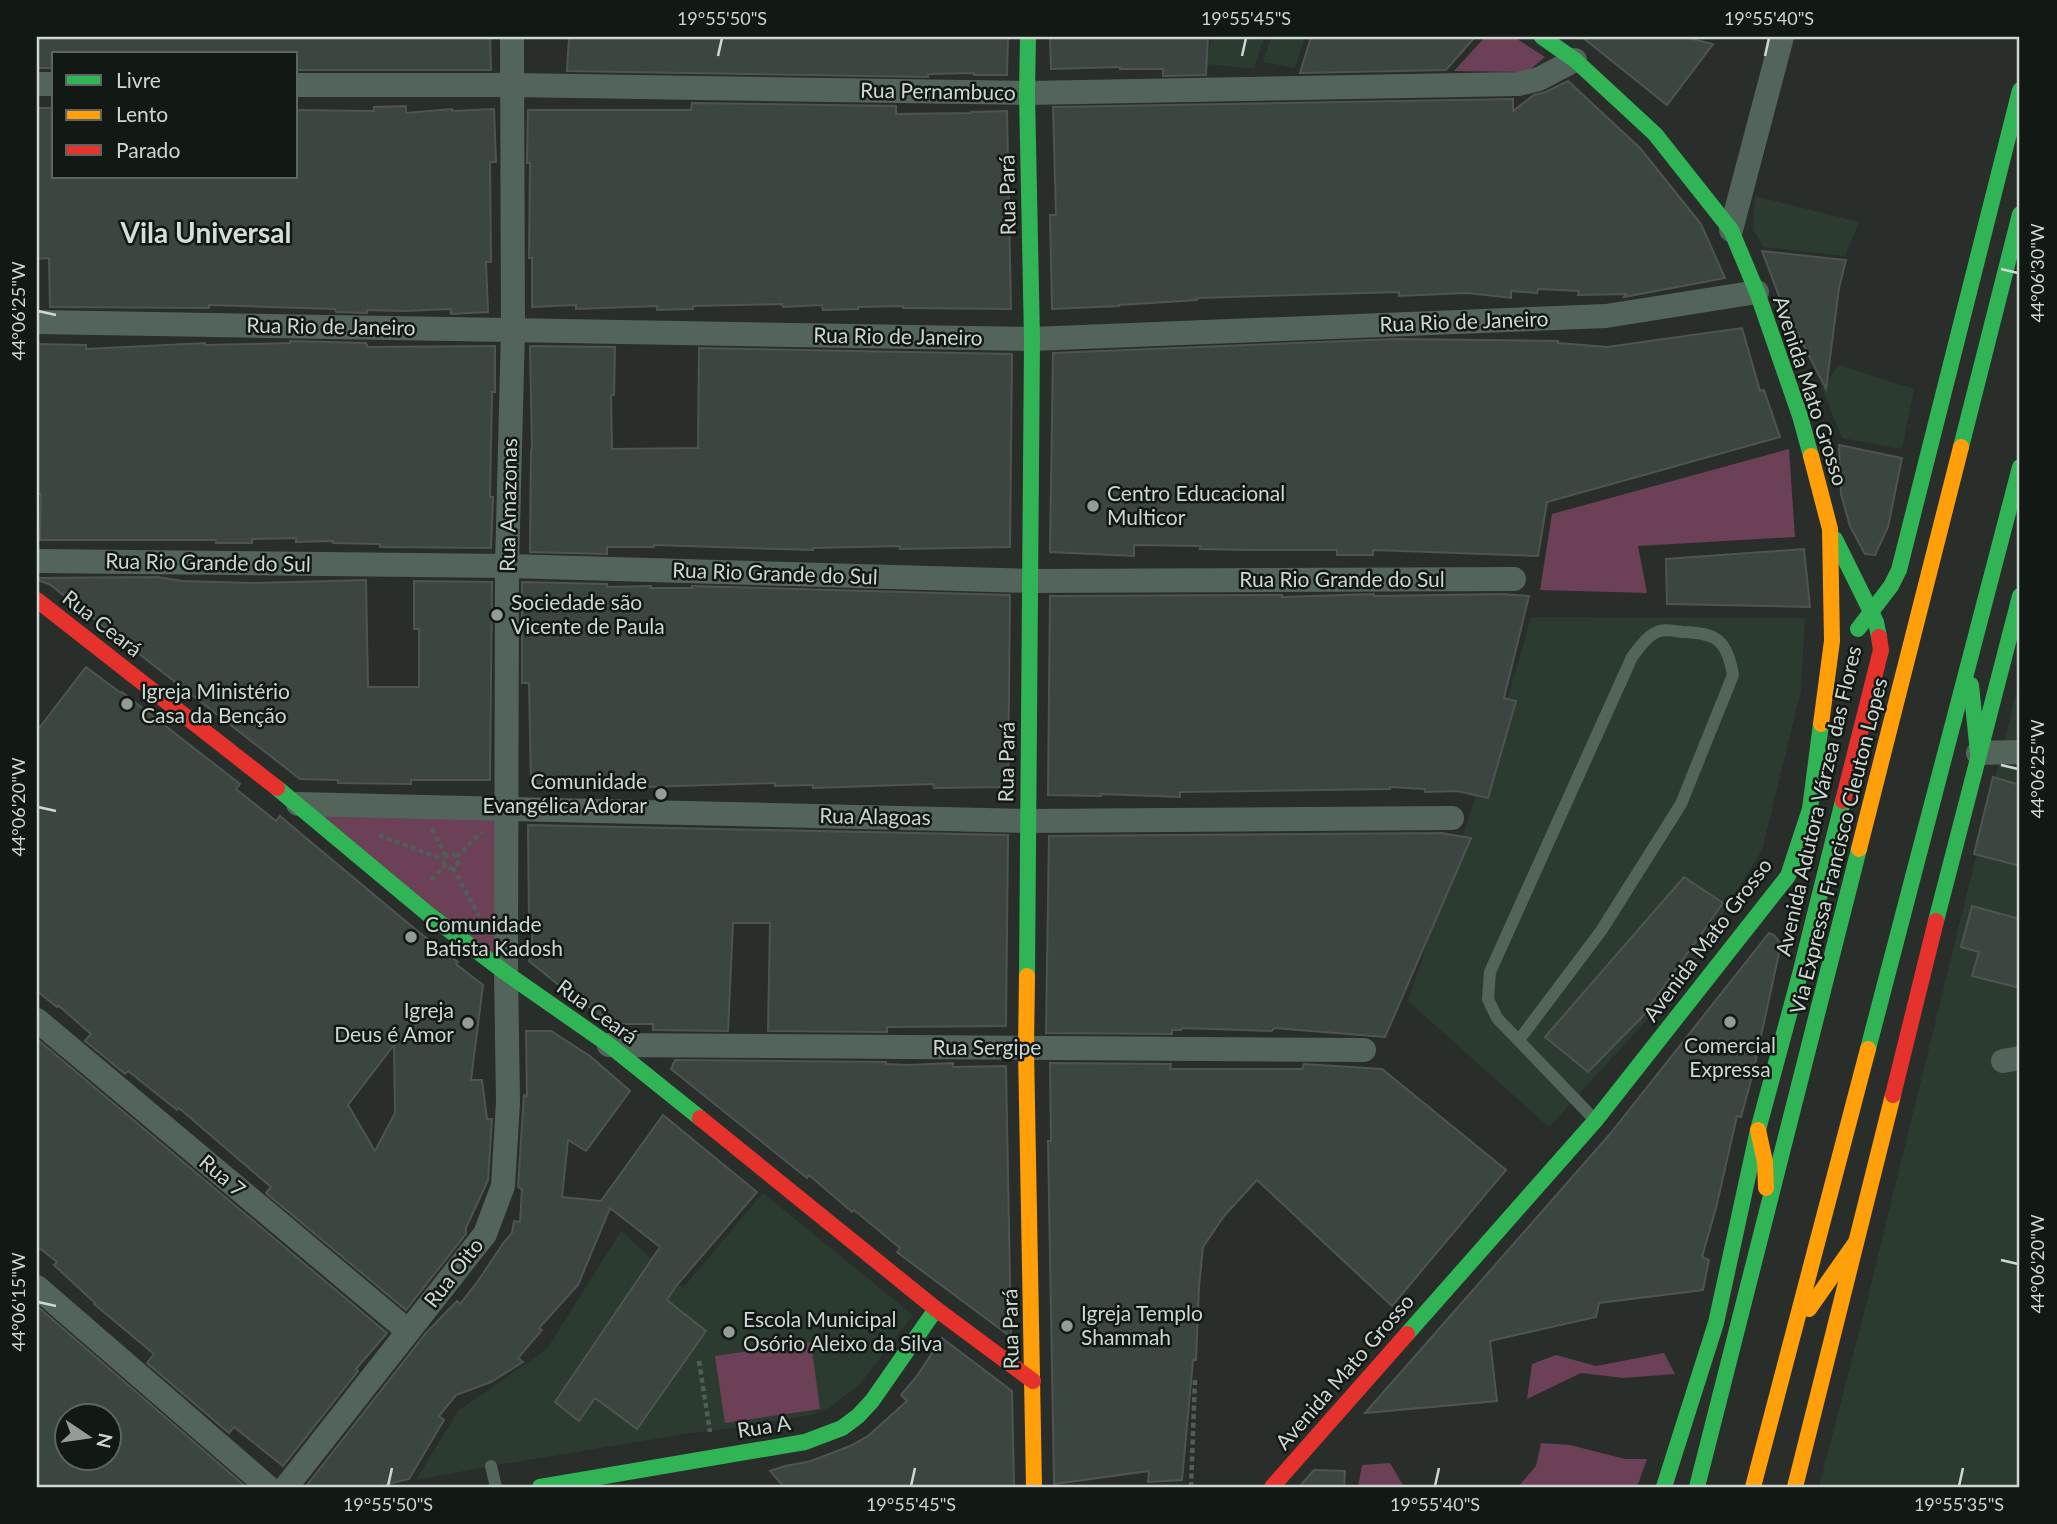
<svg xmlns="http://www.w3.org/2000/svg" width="2057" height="1524" viewBox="0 0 2057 1524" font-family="Lato,sans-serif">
<rect width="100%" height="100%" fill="#292e2b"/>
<!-- built -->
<g fill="#2b3b30">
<path d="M1211,37H1264L1254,69L1207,64Z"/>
<path d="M1271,37H1305L1295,68L1263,62Z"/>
<path d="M1755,196L1859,222L1845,256L1764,247L1753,230Z"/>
<path d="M1839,365L1914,389L1902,449L1842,438L1822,388Z"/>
<path d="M1531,617L1805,618L1801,691L1762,850L1683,980L1549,1127L1408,1001L1504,711Z"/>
<path d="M2020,677V1487H1819L1864,1313Z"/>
<path d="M763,1193L913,1315L860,1384L829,1408L811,1415L733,1428L690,1433L491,1466L416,1480L458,1411L547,1349L621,1231L683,1288Z"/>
</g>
<!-- green -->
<g fill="#6c4057">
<path d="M1485,37H1514L1545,57L1527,72L1454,71Z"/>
<path d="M1789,449L1795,537L1638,546L1647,593L1540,590L1552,514Z"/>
<path d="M298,804L507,808L506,973Z"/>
<path d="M811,1342L820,1409L725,1423L715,1356Z"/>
<path d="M1664,1353L1675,1374L1623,1378L1581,1373L1527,1399L1532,1364L1556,1355L1596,1366Z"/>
<path d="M1541,1443L1570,1445L1625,1459H1647L1637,1487H1518L1536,1466Z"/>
<path d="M1390,1463L1404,1487H1358L1362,1465Z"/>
</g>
<!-- building -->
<g fill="#3b4640" stroke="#4f5451" stroke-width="2" fill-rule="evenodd">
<path d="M37,37H490L491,70H296V54H54V68H37Z"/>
<path d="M569,37H1008L1007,75H974V73L928,74V77L567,71Z"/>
<path d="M1050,37H1208L1206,75L1163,76V69H1120V67L1051,69Z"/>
<path d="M1311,37H1475L1446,70L1300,73Z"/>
<path d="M1582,37H1684L1713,44L1667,105Z"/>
<path d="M1568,81L1640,148L1701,224L1725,278L1624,297L1626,294L1578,295L1579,291L1538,289L1537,293L1511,291V298L1467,293L1399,296V292L1197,298V300L1119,305V306L1052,309L1050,215H1056L1053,107L1513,99V111L1534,95L1546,92Z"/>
<path d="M692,103L896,106V114L971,113V112L1007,111L1011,309L903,308V306L858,307V309L823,310L822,305L783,307L782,304L693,306V309L657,310V306L576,309V305L532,307V258H529L530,163H527L528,110H691Z"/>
<path d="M406,106V113L452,109V111L494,109L496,162H490L491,262H486L488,312L451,314V309L404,311L367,310V313L336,312L335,309L209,305V308L50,307L49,258L37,259V108H54V177H296V110L374,111V107Z"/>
<path d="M1762,251L1846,260L1839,288L1826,389L1781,301Z"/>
<path d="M1742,328L1760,391L1764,390L1780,437L1547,502L1538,556L1373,550V555H1337V550H1250L1200,549V546L1134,545V556L1050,552L1053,353L1395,339L1558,341V343L1607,347Z"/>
<path d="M290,341L366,343L368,347L495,346V392H492L490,497H493L491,548L380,547V544L333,543V541L296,542V538L252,539V543H216V540H40L41,494H37V344L86,345V349L205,343V345L251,344L290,343Z"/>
<path d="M530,346L615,347L614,395H611L612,449L698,448L699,348L1012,354L1010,547L900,549V546L813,548V550L654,545V547H607V554L530,552L531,450L532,449Z"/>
<path d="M1839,445L1902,458L1888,527L1875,555L1865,554L1850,526L1841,494Z"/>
<path d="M1804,549L1810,607L1667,604L1666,559Z"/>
<path d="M158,577L182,581L254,583L366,580L368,687H419V629H414V581L492,582L490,780H411V784L338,783V780L300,779L49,584L37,580V578Z"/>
<path d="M522,582L607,584V587L651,586V588H692V586L1010,595L1008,787L934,788L933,784L813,788V785L775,786V783L616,788V783L531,784L529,683H522Z"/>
<path d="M1374,594V596L1501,594L1529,596L1504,698L1516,701L1488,798L1457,791L1425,792V789L1390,787V789L1180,792V797L1101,794V796L1048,795L1050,596L1282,595V597Z"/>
<path d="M86,667L121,693L122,692L240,784L236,789L276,821L280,816L287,822L415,929L458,962L456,964L483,985L471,1080H482L487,1119H492L488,1180L466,1228V1234L406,1310L266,1193L271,1187L179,1108L177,1110L128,1071L125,1074L85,1041L91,1034L59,1006L57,1007L37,991V731ZM394,1045L395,1113L375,1151L348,1105Z"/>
<path d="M1993,777L2020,785V866L1974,854Z"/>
<path d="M528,825L1008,835L1006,1026L887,1027V1032L768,1031L770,923H733L728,1031L653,1030V1024H614L566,991L529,961L534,923H529Z"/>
<path d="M1441,833L1471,838L1385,1037L1274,1028L1272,1031L1182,1028L1181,1030H1172V1034L1046,1033L1049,836Z"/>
<path d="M1684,877L1723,903L1642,1017L1588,1072L1545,1037Z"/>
<path d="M1972,906L2020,919V988L1972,976L1979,952L1961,947Z"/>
<path d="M1769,933L1774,935L1781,944L1753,1073L1741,1117L1737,1116L1716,1208L1702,1257L1709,1260L1703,1290L1599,1303L1596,1317L1490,1341L1497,1401L1365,1413L1610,1134Z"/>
<path d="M526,1031H551L590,1056L630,1091L586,1151L568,1140L562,1197L601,1201L663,1115L757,1192L676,1286L667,1300L706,1331L637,1429L595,1398L579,1421L555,1402L660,1247L610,1208L578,1285L539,1328L542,1330L518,1358L523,1362L491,1382L456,1395L439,1416L444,1420L409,1479L376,1487H310L307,1485L426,1333L457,1301L460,1304L478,1281L504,1242L512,1233L514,1221L520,1222L522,1189L518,1187L524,1095L527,1096Z"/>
<path d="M37,1039L387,1333L356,1369L358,1371L283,1466L234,1427L229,1433L147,1363L154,1354L94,1304L95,1303L54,1265L57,1262L37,1246Z"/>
<path d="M675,1060L886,1062V1064L907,1065L953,1063V1067L1006,1066L1011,1337L910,1262L897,1252L900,1248L854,1210L852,1212L809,1175L807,1178L671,1069Z"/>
<path d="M1050,1063L1171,1064L1170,1069H1302L1304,1064L1382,1069L1506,1170L1392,1306L1257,1180L1224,1216L1203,1247L1199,1287L1196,1360H1193L1182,1480L1148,1482L1149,1471L1054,1484L1048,1141H1051Z"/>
<path d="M37,1306L246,1487H37ZM66,1416H108V1458H66Z"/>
<path d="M942,1338L1012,1391L1014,1487H784L770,1471L785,1466L811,1461L850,1446L868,1436L907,1401L901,1395L917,1376Z"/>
<path d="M1314,1470L1345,1471L1344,1487H1299Z"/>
</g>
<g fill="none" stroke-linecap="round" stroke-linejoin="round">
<!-- path -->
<g stroke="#515d56" stroke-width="4.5" stroke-dasharray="5 3.5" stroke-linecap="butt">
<path d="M432,829L446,856"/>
<path d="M379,835L444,860"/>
<circle cx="451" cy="861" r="7"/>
<path d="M456,857L482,832"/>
<path d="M453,868L479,916"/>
<path d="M431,880L445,866"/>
<path d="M699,1361L710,1432"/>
<path d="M1191,1487L1195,1380"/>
</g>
<!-- lane -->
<g stroke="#53645a" stroke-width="12">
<path d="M1519,1040L1601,931L1681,804L1733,675C1727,640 1717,633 1682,632C1676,631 1666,629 1660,631C1648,634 1639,648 1632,657L1490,972L1488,999L1497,1018L1595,1120"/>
<path d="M491,1466L496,1487"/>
</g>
<!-- street -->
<g stroke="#53645a" stroke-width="24">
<path d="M37,84H54"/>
<path d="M296,85H512L1027,93L1518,84L1539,79L1575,60"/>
<path d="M1731,230L1782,37"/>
<path d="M37,322L1032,339L1606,316L1757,292"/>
<path d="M37,561L507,566L1031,581L1514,579"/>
<path d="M1978,753L2020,752"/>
<path d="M298,804L1027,821L1452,818"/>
<path d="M37,1020L408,1331"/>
<path d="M609,1045L1364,1050"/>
<path d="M2003,1061L2020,1058"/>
<path d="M37,1287L268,1487"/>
<path d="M286,1487L485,1234L503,1186L508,1102L506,973L507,566L513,330L512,37"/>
</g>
<!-- fast -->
<g stroke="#30b455" stroke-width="16">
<path d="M1542,37L1575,60L1655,134L1731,230L1757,292L1800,416L1811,456"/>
<path d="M1961,447L2020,214"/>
<path d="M1835,539L1876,622L1879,637"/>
<path d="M1858,629L1891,586L1899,570L2020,90"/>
<path d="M1971,685L1978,753"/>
<path d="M277,788L428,914L506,973L609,1045L700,1118"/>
<path d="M1936,921L2020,596"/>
<path d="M1027,976L1032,339L1027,93L1028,37"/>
<path d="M1868,1049L2020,467"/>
<path d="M1407,1334L1595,1121L1788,876L1810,809L1821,724"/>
<path d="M540,1487L805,1442L842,1428L858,1416L872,1401L936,1309"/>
<path d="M1664,1487L1716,1323L1758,1130L1800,974L1843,801"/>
<path d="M1697,1487L1859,849"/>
</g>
<!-- slow -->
<g stroke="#ff9f0a" stroke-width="16">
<path d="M1811,456L1830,529L1832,641L1821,724"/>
<path d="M1859,849L1961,447"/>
<path d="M1027,976L1026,1049L1034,1487"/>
<path d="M1758,1130L1765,1162L1766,1188"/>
<path d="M1809,1309L1856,1242"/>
<path d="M1753,1487L1868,1049"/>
<path d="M1795,1487L1893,1095"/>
</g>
<!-- jam -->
<g stroke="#e5322d" stroke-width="16">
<path d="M37,600L277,788"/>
<path d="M1843,801L1881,650L1879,637"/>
<path d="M1893,1095L1936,921"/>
<path d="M700,1118L936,1309L1033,1381"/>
<path d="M1272,1487L1407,1334"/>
</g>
</g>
<!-- ticks -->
<path fill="none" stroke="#cfd7d2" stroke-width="2.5" d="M718,56L722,38M1242,56L1246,38M1765,56L1769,38M2001,269L2018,273M38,311L56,315M2001,765L2018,769M38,807L56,811M2001,1260L2018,1264M38,1302L56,1306M388,1486L392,1468M911,1486L915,1468M1435,1486L1439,1468M1959,1486L1963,1468"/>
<!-- markers -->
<g fill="#959c98" stroke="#121814" stroke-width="2.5">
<circle cx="1093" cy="506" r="7"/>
<circle cx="497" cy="615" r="7"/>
<circle cx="127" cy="704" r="7"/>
<circle cx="661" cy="794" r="7"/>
<circle cx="411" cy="937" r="7"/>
<circle cx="1730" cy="1022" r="7"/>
<circle cx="468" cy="1023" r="7"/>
<circle cx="1067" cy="1326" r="7"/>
<circle cx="729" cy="1332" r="7"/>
</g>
<g text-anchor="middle" stroke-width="5" stroke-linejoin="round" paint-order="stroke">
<!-- street labels -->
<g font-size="21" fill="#cfd7d2" stroke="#121814">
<text transform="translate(938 92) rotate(1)" y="7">Rua Pernambuco</text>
<text transform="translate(1008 195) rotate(-91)" y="7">Rua Pará</text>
<text transform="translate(1464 322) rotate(-2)" y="7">Rua Rio de Janeiro</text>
<text transform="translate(331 327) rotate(1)" y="7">Rua Rio de Janeiro</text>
<text transform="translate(898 337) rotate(1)" y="7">Rua Rio de Janeiro</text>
<text transform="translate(1810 391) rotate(72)" y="7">Avenida Mato Grosso</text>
<text transform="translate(509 505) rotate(-89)" y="7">Rua Amazonas</text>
<text transform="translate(208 563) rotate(1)" y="7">Rua Rio Grande do Sul</text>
<text transform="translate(775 574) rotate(2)" y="7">Rua Rio Grande do Sul</text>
<text x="1342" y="587">Rua Rio Grande do Sul</text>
<text transform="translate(102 624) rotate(38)" y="7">Rua Ceará</text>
<text transform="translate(1007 762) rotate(-89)" y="7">Rua Pará</text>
<text transform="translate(1819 801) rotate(-77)" y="7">Avenida Adutora Várzea das Flores</text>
<text transform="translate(875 817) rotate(1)" y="7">Rua Alagoas</text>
<text transform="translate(1839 846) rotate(-76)" y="7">Via Expressa Francisco Cleuton Lopes</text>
<text transform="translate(1708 940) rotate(-53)" y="7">Avenida Mato Grosso</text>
<text transform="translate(597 1012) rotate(36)" y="7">Rua Ceará</text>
<text x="987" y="1055">Rua Sergipe</text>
<text transform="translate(222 1176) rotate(40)" y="7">Rua 7</text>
<text transform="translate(454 1273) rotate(-52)" y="7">Rua Oito</text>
<text transform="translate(1011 1329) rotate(-91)" y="7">Rua Pará</text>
<text transform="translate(1345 1372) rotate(-49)" y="7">Avenida Mato Grosso</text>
<text transform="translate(764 1427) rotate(-9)" y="7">Rua A</text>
</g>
<!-- poi labels -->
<g font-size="21" fill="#cfd7d2" stroke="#121814" text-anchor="start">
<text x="1107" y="501">Centro Educacional<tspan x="1107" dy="24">Multicor</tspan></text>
<text x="511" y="610">Sociedade são<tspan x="511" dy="24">Vicente de Paula</tspan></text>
<text x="141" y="699">Igreja Ministério<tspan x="141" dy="24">Casa da Benção</tspan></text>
<text x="647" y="789" text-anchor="end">Comunidade<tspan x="647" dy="24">Evangélica Adorar</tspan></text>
<text x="425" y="932">Comunidade<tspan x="425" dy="24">Batista Kadosh</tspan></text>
<text x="454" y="1018" text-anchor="end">Igreja<tspan x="454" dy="24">Deus é Amor</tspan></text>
<text x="1730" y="1053" text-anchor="middle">Comercial<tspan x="1730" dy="24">Expressa</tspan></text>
<text x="1081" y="1321">Igreja Templo<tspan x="1081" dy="24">Shammah</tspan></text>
<text x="743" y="1327">Escola Municipal<tspan x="743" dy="24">Osório Aleixo da Silva</tspan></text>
</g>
<!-- district labels -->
<g font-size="28" font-weight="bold" fill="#d2e1d7" stroke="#121814">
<text x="206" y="243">Vila Universal</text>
</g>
</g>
<!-- border -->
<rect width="2057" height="1524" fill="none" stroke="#121814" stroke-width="77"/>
<!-- legend -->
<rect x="52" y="52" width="245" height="126" fill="#121814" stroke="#5e6460" stroke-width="2"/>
<rect x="66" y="75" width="35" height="10" fill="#30b455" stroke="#5e6460" stroke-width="2"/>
<text x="116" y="88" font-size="21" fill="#cfd7d2">Livre</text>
<rect x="66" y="110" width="35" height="10" fill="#ff9f0a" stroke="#5e6460" stroke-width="2"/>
<text x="116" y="122" font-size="21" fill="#cfd7d2">Lento</text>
<rect x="66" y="145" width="35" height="10" fill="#e5322d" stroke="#5e6460" stroke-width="2"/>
<text x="116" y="158" font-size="21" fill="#cfd7d2">Parado</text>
<!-- north arrow -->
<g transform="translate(88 1437) rotate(103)"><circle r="33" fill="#121814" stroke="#5e6460" stroke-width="2"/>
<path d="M0-5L12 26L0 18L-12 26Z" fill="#959c98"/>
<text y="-10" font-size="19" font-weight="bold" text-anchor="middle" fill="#cfd7d2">N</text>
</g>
<rect x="38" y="38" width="1980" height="1448" fill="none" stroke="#cfd7d2" stroke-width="2.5"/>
<g font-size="18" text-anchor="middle" fill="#cfd7d2">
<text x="722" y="25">19°55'50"S</text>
<text x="1246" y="25">19°55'45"S</text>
<text x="1769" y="25">19°55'40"S</text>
<text transform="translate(2038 273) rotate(-90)" y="6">44°06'30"W</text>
<text transform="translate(19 311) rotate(-90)" y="6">44°06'25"W</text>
<text transform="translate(2038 769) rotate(-90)" y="6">44°06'25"W</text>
<text transform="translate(19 807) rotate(-90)" y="6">44°06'20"W</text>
<text transform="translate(2038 1264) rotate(-90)" y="6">44°06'20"W</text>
<text transform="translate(19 1302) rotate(-90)" y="6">44°06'15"W</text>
<text x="388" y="1511">19°55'50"S</text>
<text x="911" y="1511">19°55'45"S</text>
<text x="1435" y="1511">19°55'40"S</text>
<text x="1959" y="1511">19°55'35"S</text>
</g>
</svg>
